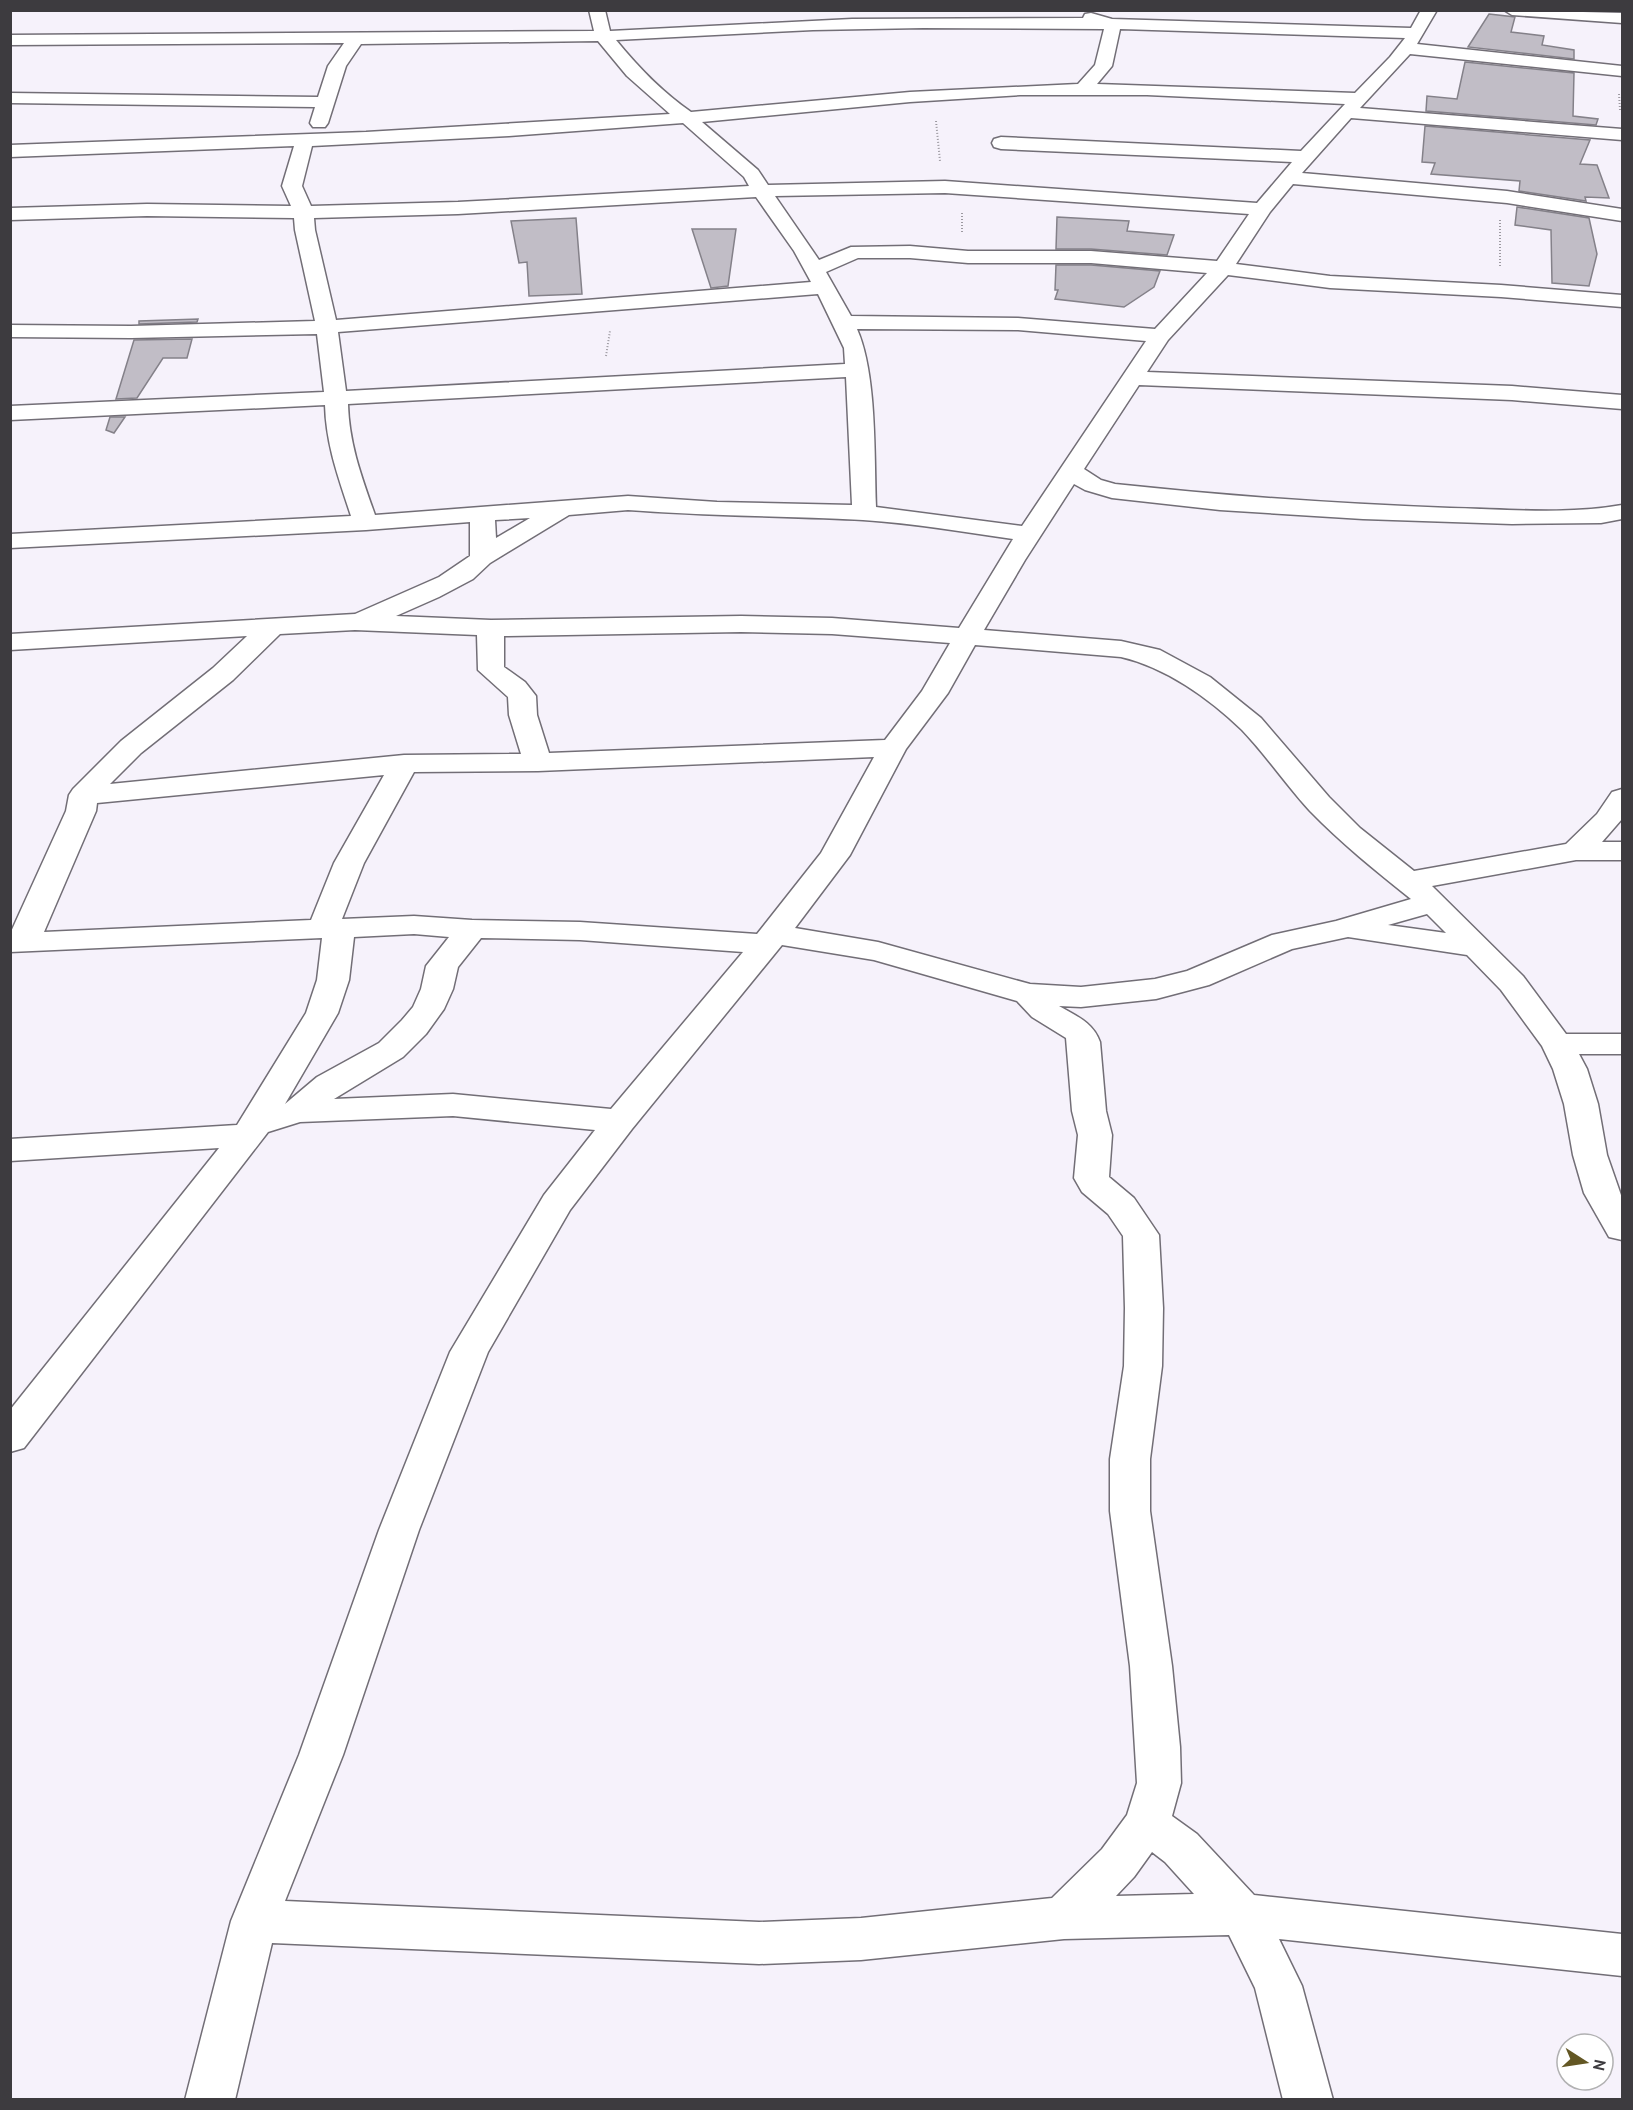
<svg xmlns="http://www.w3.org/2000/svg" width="1633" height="2110" viewBox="0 0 1633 2110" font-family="'PT Sans',sans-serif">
<rect width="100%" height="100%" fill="#f6f2fb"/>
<!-- building -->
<g fill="#c1bdc6" stroke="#848189" stroke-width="1.5">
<path d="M1489,14L1515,17L1511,32L1544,36L1542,45L1574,50V59L1468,47Z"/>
<path d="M1465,62L1574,73L1573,116L1598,119L1596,125L1426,111L1427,96L1457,99Z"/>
<path d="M1425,126L1590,140L1580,164L1597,165L1609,198L1585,197L1586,201L1519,191L1520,181L1431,174L1435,163L1422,162Z"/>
<path d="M1517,207L1589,218L1597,254L1589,286L1552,283L1551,230L1515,225Z"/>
<path d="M1057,217L1129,221L1127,231L1174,235L1167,255L1091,249H1056Z"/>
<path d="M576,218L582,294L529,296L527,262L519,263L511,221Z"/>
<path d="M692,229H736L728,286L711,288Z"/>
<path d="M1056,265H1091L1160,271L1154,287L1124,307L1055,299L1058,290H1055Z"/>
<path d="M198,319L197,322L139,324V321Z"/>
<path d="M192,339L187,358H163L137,398L116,399L134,340Z"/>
<path d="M110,417H125L114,433L106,430Z"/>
</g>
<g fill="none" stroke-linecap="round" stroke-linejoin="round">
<defs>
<g id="street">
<path d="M589,10H605L610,31L852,19L1083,18L1085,14L1091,13L1112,19L1411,28L1421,10H1437L1417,44L1622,66V76L1410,54L1360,108L1622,129V140L1351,118L1302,173L1507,191L1622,209V221L1507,203L1293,184L1270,212L1236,264L1330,276L1501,285L1622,295V307L1501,297L1330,288L1228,275L1168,340L1147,372L1512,386L1622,395V409L1512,400L1139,385L1084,469L1101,480L1115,484C1226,496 1338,504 1450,508C1506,509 1566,515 1622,505V519L1601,523L1512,524L1363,519L1220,510L1112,498L1085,490L1074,484L1025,560L984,630L1121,641L1160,650L1210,677L1261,718L1329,797L1360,828L1414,871L1566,844L1597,814L1612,792L1622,789V819L1602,842H1622V860H1576L1432,886L1523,976L1566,1034H1622V1054H1579L1587,1069L1598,1104L1607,1155L1622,1198V1240L1609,1237L1584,1193L1573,1155L1564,1104L1553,1069L1542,1046L1501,990L1467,955L1348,937L1292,949L1209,985L1156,999L1081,1007L1059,1006C1076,1016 1093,1022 1100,1042L1106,1111L1112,1135L1109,1177L1134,1198L1159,1235L1163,1308L1162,1366L1150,1459V1511L1172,1666L1180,1747L1181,1783L1172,1816L1197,1834L1254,1895L1622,1934V1976L1279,1939L1302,1986L1333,2100H1283L1255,1988L1229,1935L1064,1939L861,1960L759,1964L272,1943L235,2100H185L231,1921L299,1755L379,1530L450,1352L544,1195L595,1130L453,1116L300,1122L268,1132L24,1448L10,1452V1410L219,1148L10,1161V1139L237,1125L306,1013L317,980L322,938L10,952V934L66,811L69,795L73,789L121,741L213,668L247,636L10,650V634L355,614L439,577L470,556V522L366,530L10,548V534L351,516C339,479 326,445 325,405L10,420V406L324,392L317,334L131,338L10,337V325L131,326L315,321L295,230L294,218L147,216L10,220V208L147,204L291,206L282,186L294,146L10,157V145L366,132L670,114L627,76L598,41L361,44L346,66L328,123L325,127H313L310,123L315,107L10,103V93L318,97L328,66L344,43L10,45V35L594,31ZM923,28L1104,29L1095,65L1078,84L910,92L691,112C662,92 638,67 616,40L813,30ZM1120,29L1405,38L1390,57L1355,93L1097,84L1112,66ZM1020,95H1147L1345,104L1301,151L1001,137L994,139L992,143L994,147L1001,149L1292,162L1257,203L945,181L768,185L758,170L702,122L910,102ZM683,123L744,177L749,186L458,202L311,206L302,186L312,146L509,136ZM945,193L1249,214L1217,261L1091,251H968L910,246L851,247L819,260L775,196ZM756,197L794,251L811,282L336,320L315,230L314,218L458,214ZM858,258H910L968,263H1091L1207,273L1155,329L1018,318L851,316L826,272ZM818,294L844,348L845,364L346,391L338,332ZM857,329L1018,330L1146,341L1022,526L876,507C874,456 877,374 857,329ZM846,377L852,505L717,502L628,496L375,515C362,478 349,444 348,404ZM628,510C706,516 784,516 863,520C913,523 963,532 1013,539L959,628L832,618L741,616L491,620L396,616L439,597L473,579L490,563L569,515ZM530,518L496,538L495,520ZM355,630L477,635L478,670L508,697L509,715L521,754L404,755L110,784L141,753L233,680L280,634ZM741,632L832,634L950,643L922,691L885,740L549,753L537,715L536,696L525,682L504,667V636ZM975,645L1121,657C1165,667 1209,698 1242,730C1266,755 1286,785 1310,811C1341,843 1376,871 1411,899L1336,921L1272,935L1187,971L1155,979L1081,987L1030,984L878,942L795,928L850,855L906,749L948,693ZM874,757L821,853L757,934L580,922L472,920L414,916L342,919L364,863L414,772L538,771ZM384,775L334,863L311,920L44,932L96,811L97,803ZM1427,914L1446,933L1388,925ZM414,934L449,937L426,966L421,989L413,1007L402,1020L379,1043L317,1077L285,1104L338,1013L349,980L354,937ZM481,938L580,940L743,952L611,1109L453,1094L334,1099L403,1057L426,1034L444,1009L453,989L458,967ZM782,945L874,960L1017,1001L1032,1017L1066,1038L1072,1111L1078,1135L1074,1178L1082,1192L1108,1214L1123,1236L1125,1308L1124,1366L1110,1459V1511L1130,1666L1137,1783L1127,1815L1102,1849L1052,1898L861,1918L759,1922L285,1901L343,1755L419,1530L488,1352L570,1210L632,1129ZM1152,1852L1165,1862L1194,1894L1116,1896L1134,1877Z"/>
<path d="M1504,10L1622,13V23L1512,15Z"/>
</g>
</defs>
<!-- street casing -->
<use href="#street" stroke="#726e76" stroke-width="3"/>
<!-- path -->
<g stroke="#9d9aa1" stroke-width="2" stroke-dasharray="1 2" stroke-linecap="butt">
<path d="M1619,94L1620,110"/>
<path d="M936,121L940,161"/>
<path d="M962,213V232"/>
<path d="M1500,220V267"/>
<path d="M606,356L610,331"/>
</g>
<!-- street -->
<use href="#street" fill="#fff" fill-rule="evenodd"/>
</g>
<!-- border -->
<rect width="1633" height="2110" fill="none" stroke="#3d3b3f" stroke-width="24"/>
<!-- north arrow -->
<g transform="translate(1585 2062) rotate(102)"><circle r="28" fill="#ffffff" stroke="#b1b1b2" stroke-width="1.5"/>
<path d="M0-4.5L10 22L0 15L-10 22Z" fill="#635724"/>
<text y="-9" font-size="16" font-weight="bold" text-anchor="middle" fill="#3d3b3f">N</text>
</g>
</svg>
